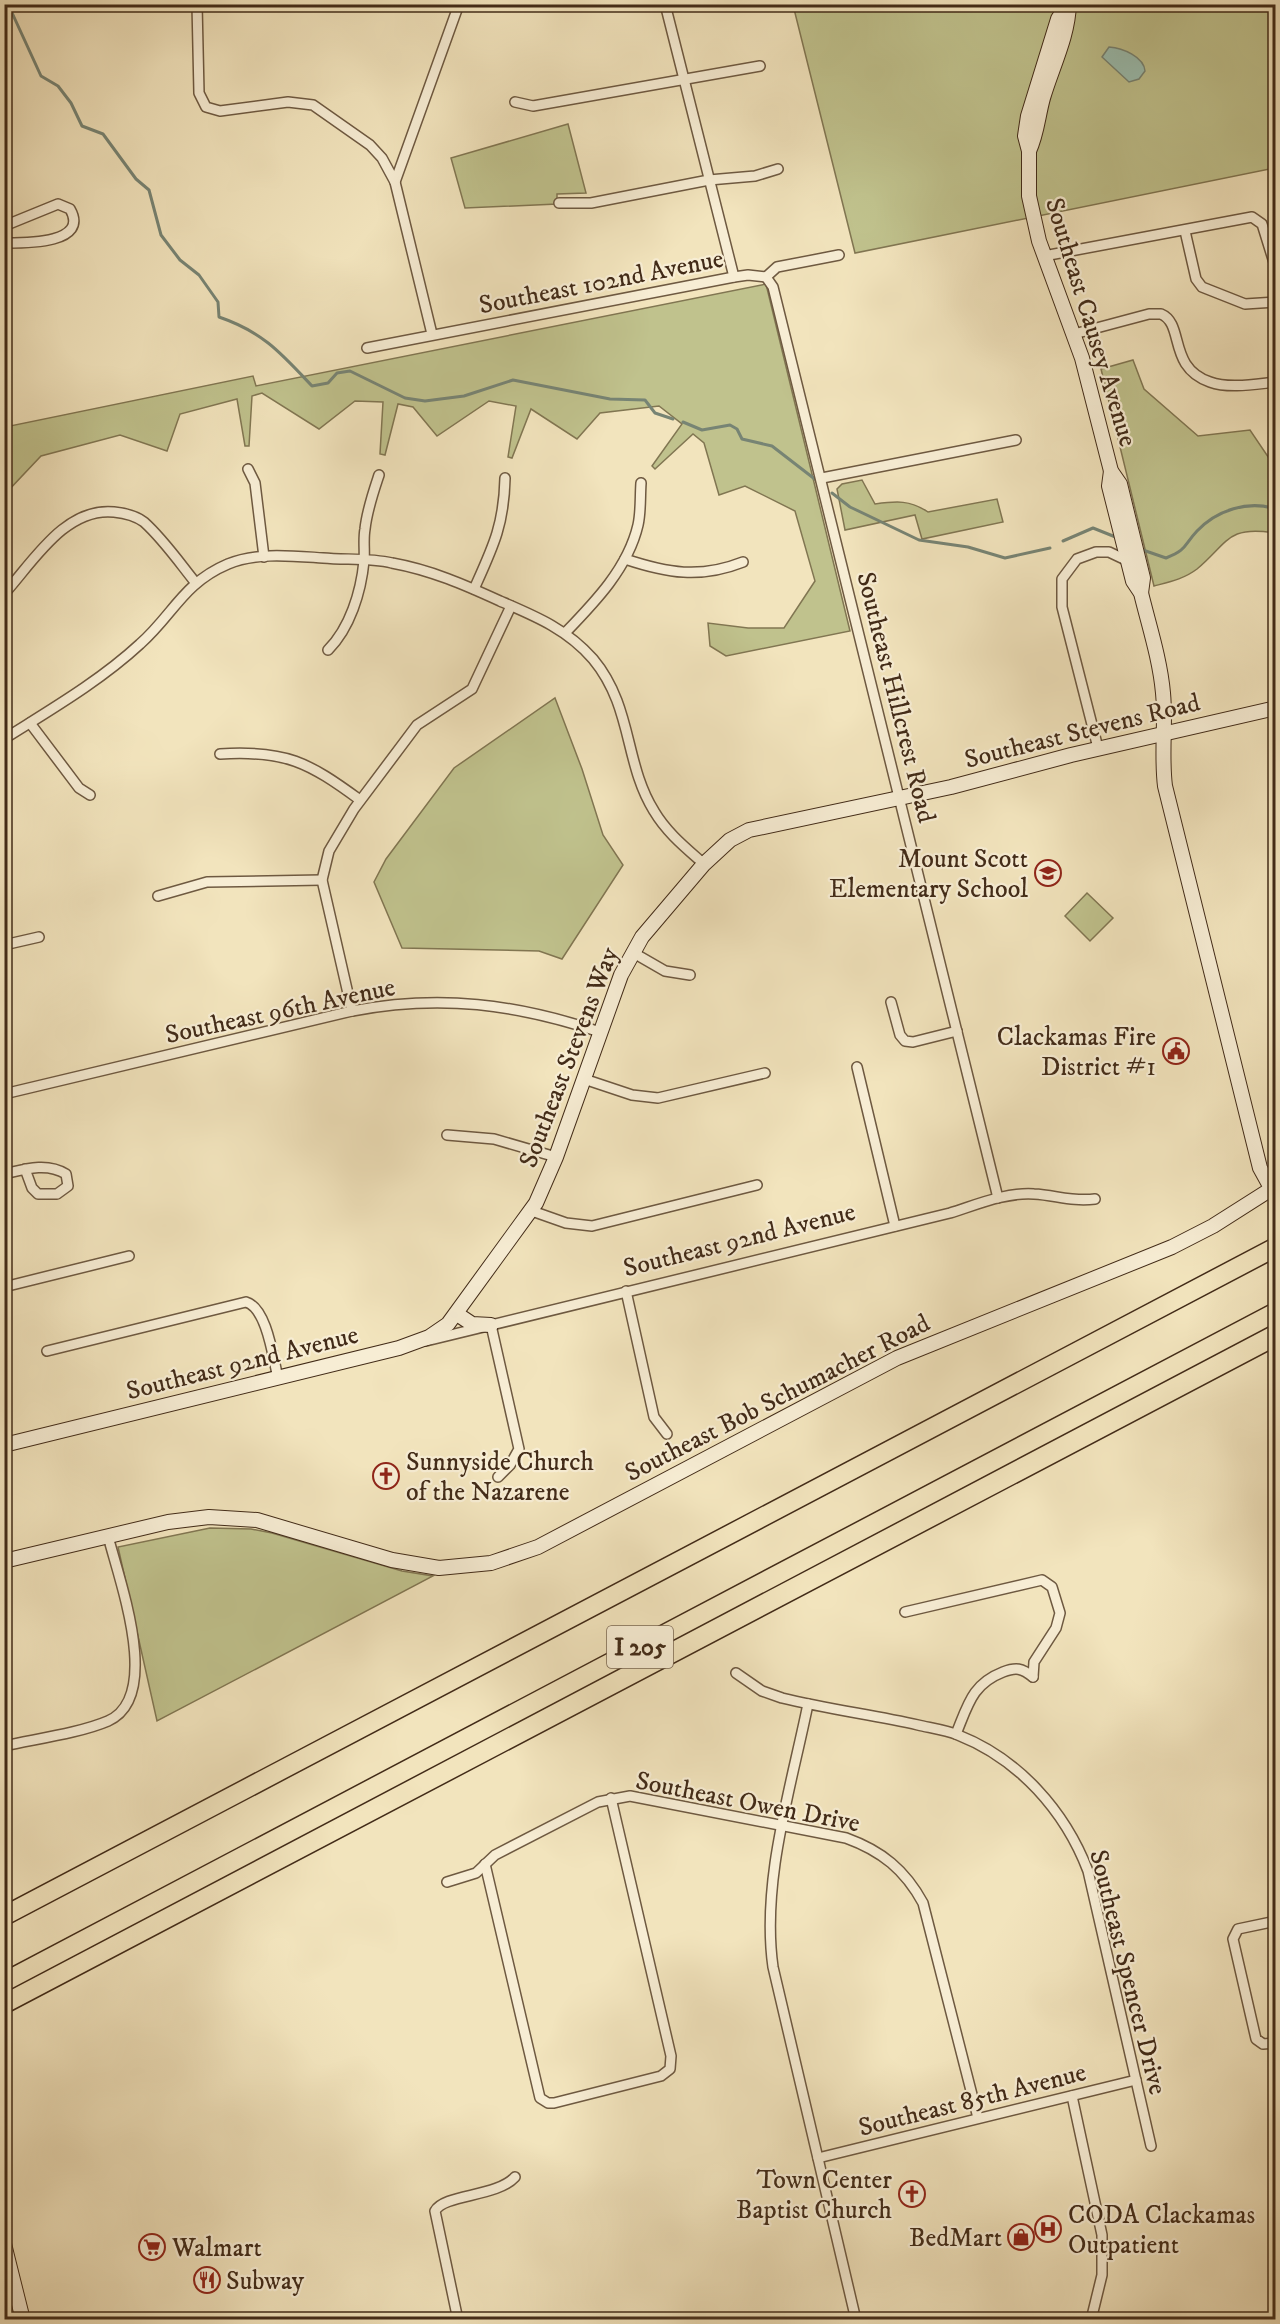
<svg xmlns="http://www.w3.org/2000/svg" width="1280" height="2324" viewBox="0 0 1280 2324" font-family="'IM FELL DW Pica',serif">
<rect width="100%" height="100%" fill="#f2e4bd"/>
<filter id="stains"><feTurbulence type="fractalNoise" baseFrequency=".00333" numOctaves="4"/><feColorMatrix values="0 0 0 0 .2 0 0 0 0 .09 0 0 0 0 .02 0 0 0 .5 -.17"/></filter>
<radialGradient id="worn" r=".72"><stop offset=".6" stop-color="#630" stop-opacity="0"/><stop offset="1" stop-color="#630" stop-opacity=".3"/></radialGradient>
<!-- green -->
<g fill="#c0c28d" stroke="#817652" stroke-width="1.5">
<path d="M793,5H1275V168L855,253Z"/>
<path d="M568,124L586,193L557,194V204L465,208L451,158Z"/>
<path d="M766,284L850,631L726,656L710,646L708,623L748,628H784L815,581L795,511L745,486L719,495L704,443L693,434L655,469L652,466L682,424L659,406L600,413L577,439L531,409L512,458L508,457L516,406L489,401L437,436L413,407L398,404L385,455L380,454L383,402L355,401L319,429L262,393L252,396L249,446H245L237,399L180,414L167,451L120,435L41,456L5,494V427L253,376L256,386Z"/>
<path d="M1133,360L1144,389L1198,436L1250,430L1275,467V533C1227,525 1228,543 1197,569C1184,579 1169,582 1154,586L1101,369Z"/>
<path d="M862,480L875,504C897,501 910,500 928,512L997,499L1003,522L922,539L915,515L845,530L837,489L842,484Z"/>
<path d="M555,698L582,769L603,835L623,865L562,959L539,951L402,948L374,882L386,859L454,768Z"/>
<path d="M1087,893L1113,918L1090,941L1065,916Z"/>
<path d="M210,1528L251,1529L272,1533L402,1571L433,1576L157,1721L118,1547Z"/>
</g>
<!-- water -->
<path fill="#9bbfb1" stroke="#778474" stroke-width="1.5" d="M1109,47C1123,48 1144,57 1145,71L1139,79L1129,82L1102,57Z"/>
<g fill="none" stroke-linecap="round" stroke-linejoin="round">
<!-- stream -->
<g stroke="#778474" stroke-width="3">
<path d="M8,4L41,76L58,86L71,103L82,126L103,134L136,179L149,190L161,235L180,260L199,275L218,302L219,317C263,332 281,353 312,386L328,383L337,373L350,371L405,398L425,401L464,396L513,380L610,399L645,400L655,413L673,419"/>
<path d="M683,422L702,430L730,425L737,429L742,439L772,446L816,480"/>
<path d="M832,493L850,507L919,540L968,547L1005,558L1050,548"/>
<path d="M1063,541L1093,528L1118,538"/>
<path d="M1140,549L1166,558C1188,549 1183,546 1197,531C1217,510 1248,500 1276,509"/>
</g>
<defs>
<g id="street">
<path d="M197,4L199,93L206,107L220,111L288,102L313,105L370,145L382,158L395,182L432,334"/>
<path d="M665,4L734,277"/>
<path d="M515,102L533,106L760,66"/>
<path d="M395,182L459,4"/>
<path d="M559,203H591L709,180L755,176L778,169"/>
<path d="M4,226L58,204L70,209C90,244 25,243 4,243"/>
<path d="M1185,231L1196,279L1202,287L1245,304L1276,302"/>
<path d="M1044,256L1252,217L1262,224L1276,269"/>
<path d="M766,277L773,287L998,1198"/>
<path d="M1074,334L1149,314H1161C1185,324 1167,367 1210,382C1229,389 1256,384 1276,382"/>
<path d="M367,348L734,277L748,275L766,277L777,267L839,255"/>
<path d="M248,469L255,483L264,557"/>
<path d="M822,478L1016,440"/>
<path d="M625,559C667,573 700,579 743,562"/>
<path d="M474,589C493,547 504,525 505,478"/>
<path d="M4,594C33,562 65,507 114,512C124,513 136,516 144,522C163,539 179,562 195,582"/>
<path d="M565,633C595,602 628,568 638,525C641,512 640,497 641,483"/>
<path d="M328,650C350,628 361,592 364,561C365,550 363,540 365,529C367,510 373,493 379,475"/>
<path d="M30,723L79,788L90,795"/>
<path d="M4,739C50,710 100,681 140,644C173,615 183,583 228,564C257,552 292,556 323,558C346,560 370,558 392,563C431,570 465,585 500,601C535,616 567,629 593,659C633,707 624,763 654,811C667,833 686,848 704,864"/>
<path d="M1098,748L1062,607V579L1077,559L1096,552H1109L1128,561"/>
<path d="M220,754C286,750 308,762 360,800"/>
<path d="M158,896L207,882L322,880"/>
<path d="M4,945L39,937"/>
<path d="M632,952L665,971L690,975"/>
<path d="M891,1002L900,1035L905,1041L913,1042L957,1031"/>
<path d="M352,1011L322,880L329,851L354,809L417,725L472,689L511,606"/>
<path d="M857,1067L895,1226"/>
<path d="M584,1079L632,1095L658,1098L765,1073"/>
<path d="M4,1094L352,1011C440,994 516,1004 600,1032"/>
<path d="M447,1135L494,1139L556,1157"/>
<path d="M4,1174C25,1169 47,1162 66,1174L68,1186L57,1194H38L32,1188L25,1169"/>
<path d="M532,1211L566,1223L592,1226L757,1185"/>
<path d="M4,1287L129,1256"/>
<path d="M626,1291L654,1417L667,1434"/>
<path d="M491,1325L519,1449L510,1465L498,1477"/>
<path d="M426,1341L950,1213C976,1205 1006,1192 1034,1194C1055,1195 1072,1202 1095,1199"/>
<path d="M47,1351L246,1302C267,1308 273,1358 278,1378"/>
<path d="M905,1612L1042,1580L1052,1587L1060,1613L1056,1628L1034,1662L1033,1677"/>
<path d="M736,1673L762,1691L782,1698C827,1709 873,1715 918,1725C931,1728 946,1730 958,1735C1019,1759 1065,1811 1088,1871L1151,2146"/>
<path d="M808,1704C791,1788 761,1882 773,1967L856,2320"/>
<path d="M956,1734C968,1705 972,1684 1003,1672C1016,1667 1022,1668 1033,1677"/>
<path d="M4,1746C35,1739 80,1733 108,1721C163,1697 119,1580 108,1536"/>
<path d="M485,1864L540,2098L548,2103H554L661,2076L670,2069L671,2056L611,1798"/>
<path d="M447,1882L476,1873L495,1855L598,1802L630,1796L846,1838C882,1851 905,1870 923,1903L978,2118"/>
<path d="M1276,1921L1238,1929L1233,1939L1256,2039L1263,2044L1276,2043"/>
<path d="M1072,2096L1102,2235V2275L1091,2320"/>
<path d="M818,2158L1136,2080"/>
<path d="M458,2320L435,2211C444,2194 497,2197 515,2177"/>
</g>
<g id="secondary">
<path d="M1068,4L1058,19L1028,116L1025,136L1029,151V196L1039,241L1082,358L1111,471L1120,484L1143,578L1141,593"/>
<path d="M1029,151C1037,134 1038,116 1043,98C1052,67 1068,37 1069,4"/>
<path d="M1111,471L1109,486L1133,581L1141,593C1149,626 1160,659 1163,693C1166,724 1161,754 1165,786L1260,1168L1271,1188"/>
<path d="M457,1314L472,1324L491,1325"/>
<path d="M4,1445L399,1348L429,1337L448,1324L536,1203L556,1157L621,975L642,937L704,864L730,840L749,830L951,787L1071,755L1276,708"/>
<path d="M4,1561L168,1522L209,1517L257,1520L392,1560L439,1568L491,1563L538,1547L897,1358L1172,1247L1213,1226L1276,1186"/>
<path d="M4,2244L23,2320"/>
</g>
<g id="highway">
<path d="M4,1916L1276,1247"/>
<path d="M4,1982L1276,1312"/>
</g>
</defs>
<!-- street casing -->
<use href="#street" stroke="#6e5941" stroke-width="12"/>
<!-- secondary casing -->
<use href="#secondary" stroke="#422b18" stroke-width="16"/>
<!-- highway casing -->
<use href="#highway" stroke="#422b18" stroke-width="21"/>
<!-- street -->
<use href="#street" stroke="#f7edd4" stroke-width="9"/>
<!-- secondary -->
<use href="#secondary" stroke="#f7edd4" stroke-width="14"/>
<!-- highway -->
<use href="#highway" stroke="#f2e4bd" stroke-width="18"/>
<!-- tram -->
<path stroke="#422b18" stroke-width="1.5" d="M4,2015L1276,1347"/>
</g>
<!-- icons -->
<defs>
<symbol id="school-ring" viewBox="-11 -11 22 22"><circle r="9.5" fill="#f7edd4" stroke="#8f2418" stroke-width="1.5"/><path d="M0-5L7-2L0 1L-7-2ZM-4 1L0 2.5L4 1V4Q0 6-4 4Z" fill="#8f2418"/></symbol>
<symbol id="civic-ring" viewBox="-11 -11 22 22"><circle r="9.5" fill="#f7edd4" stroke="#8f2418" stroke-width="1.5"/><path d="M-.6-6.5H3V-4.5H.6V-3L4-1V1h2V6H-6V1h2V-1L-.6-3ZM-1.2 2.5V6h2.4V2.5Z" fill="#8f2418"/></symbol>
<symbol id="church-ring" viewBox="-11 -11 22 22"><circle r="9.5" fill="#f7edd4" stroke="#8f2418" stroke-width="1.5"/><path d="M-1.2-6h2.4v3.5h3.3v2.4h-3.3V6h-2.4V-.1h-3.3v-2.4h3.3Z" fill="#8f2418"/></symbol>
<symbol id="hospital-ring" viewBox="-11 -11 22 22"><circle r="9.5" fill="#f7edd4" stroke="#8f2418" stroke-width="1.5"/><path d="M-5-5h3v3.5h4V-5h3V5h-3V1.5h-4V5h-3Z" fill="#8f2418"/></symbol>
<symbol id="shop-ring" viewBox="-11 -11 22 22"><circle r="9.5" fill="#f7edd4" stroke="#8f2418" stroke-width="1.5"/><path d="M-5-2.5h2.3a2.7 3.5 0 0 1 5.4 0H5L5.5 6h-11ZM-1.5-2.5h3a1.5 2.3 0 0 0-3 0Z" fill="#8f2418"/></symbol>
<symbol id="supermarket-ring" viewBox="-11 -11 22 22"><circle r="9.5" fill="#f7edd4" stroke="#8f2418" stroke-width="1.5"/><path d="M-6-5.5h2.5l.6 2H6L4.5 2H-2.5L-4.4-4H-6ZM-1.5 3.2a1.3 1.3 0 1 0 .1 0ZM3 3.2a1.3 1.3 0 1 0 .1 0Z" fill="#8f2418"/></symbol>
<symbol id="restaurant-ring" viewBox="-11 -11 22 22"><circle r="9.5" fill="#f7edd4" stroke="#8f2418" stroke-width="1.5"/><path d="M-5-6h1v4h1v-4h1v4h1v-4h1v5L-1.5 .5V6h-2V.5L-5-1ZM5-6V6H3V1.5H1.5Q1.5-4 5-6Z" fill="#8f2418"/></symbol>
</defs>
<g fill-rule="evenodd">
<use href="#school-ring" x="1033" y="858" width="30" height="30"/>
<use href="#civic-ring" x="1161" y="1036" width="30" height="30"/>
<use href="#church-ring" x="371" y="1461" width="30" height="30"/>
<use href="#church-ring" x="897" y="2179" width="30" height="30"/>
<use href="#hospital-ring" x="1033" y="2214" width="30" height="30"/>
<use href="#shop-ring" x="1006" y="2222" width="30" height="30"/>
<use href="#supermarket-ring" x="137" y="2232" width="30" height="30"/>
<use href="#restaurant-ring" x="192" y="2265" width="30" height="30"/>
</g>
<g text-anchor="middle" stroke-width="4.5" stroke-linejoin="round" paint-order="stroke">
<!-- shield labels -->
<rect fill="#f7edd4" stroke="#786550" stroke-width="1.5" x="607" y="1626" width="66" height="42" rx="4.5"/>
<g font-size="24" font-weight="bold" fill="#422b18">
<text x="640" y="1655">I 205</text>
</g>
<!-- street labels -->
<g font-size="26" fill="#422b18" stroke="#f7edd4">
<text transform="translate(601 281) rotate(-11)" y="9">Southeast 102nd Avenue</text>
<text transform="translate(1092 322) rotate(73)" y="9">Southeast Causey Avenue</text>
<text transform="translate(897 697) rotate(76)" y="9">Southeast Hillcrest Road</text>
<text transform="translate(1082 730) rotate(-14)" y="9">Southeast Stevens Road</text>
<text transform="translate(280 1010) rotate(-12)" y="9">Southeast 96th Avenue</text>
<text transform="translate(568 1057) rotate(-69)" y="9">Southeast Stevens Way</text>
<text transform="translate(739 1239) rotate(-14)" y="9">Southeast 92nd Avenue</text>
<text transform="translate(242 1362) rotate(-14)" y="9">Southeast 92nd Avenue</text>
<text transform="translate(777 1397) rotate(-27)" y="9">Southeast Bob Schumacher Road</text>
<text transform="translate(748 1801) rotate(11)" y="9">Southeast Owen Drive</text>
<text transform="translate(1129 1972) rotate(76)" y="9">Southeast Spencer Drive</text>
<text transform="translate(972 2099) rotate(-14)" y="9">Southeast 85th Avenue</text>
</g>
<!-- poi labels -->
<g font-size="26" fill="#422b18" stroke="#f7edd4" text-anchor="end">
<text x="1028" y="867">Mount Scott<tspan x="1028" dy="30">Elementary School</tspan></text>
<text x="1156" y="1045">Clackamas Fire<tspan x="1156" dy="30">District #1</tspan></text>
<text x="406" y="1470" text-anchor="start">Sunnyside Church<tspan x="406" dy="30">of the Nazarene</tspan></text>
<text x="892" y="2188">Town Center<tspan x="892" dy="30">Baptist Church</tspan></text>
<text x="1068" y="2223" text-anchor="start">CODA Clackamas<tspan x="1068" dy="30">Outpatient</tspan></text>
<text x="1002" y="2246">BedMart</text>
<text x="172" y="2256" text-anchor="start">Walmart</text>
<text x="226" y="2289" text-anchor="start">Subway</text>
</g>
</g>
<!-- margin -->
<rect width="1280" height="2324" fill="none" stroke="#f2e4bd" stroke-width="24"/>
<rect x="6" y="6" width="1268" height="2312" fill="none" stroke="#422b18" stroke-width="3"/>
<rect x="12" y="12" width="1256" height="2300" fill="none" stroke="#422b18" stroke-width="1.5"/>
<rect width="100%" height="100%" filter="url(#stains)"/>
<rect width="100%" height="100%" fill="url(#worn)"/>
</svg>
